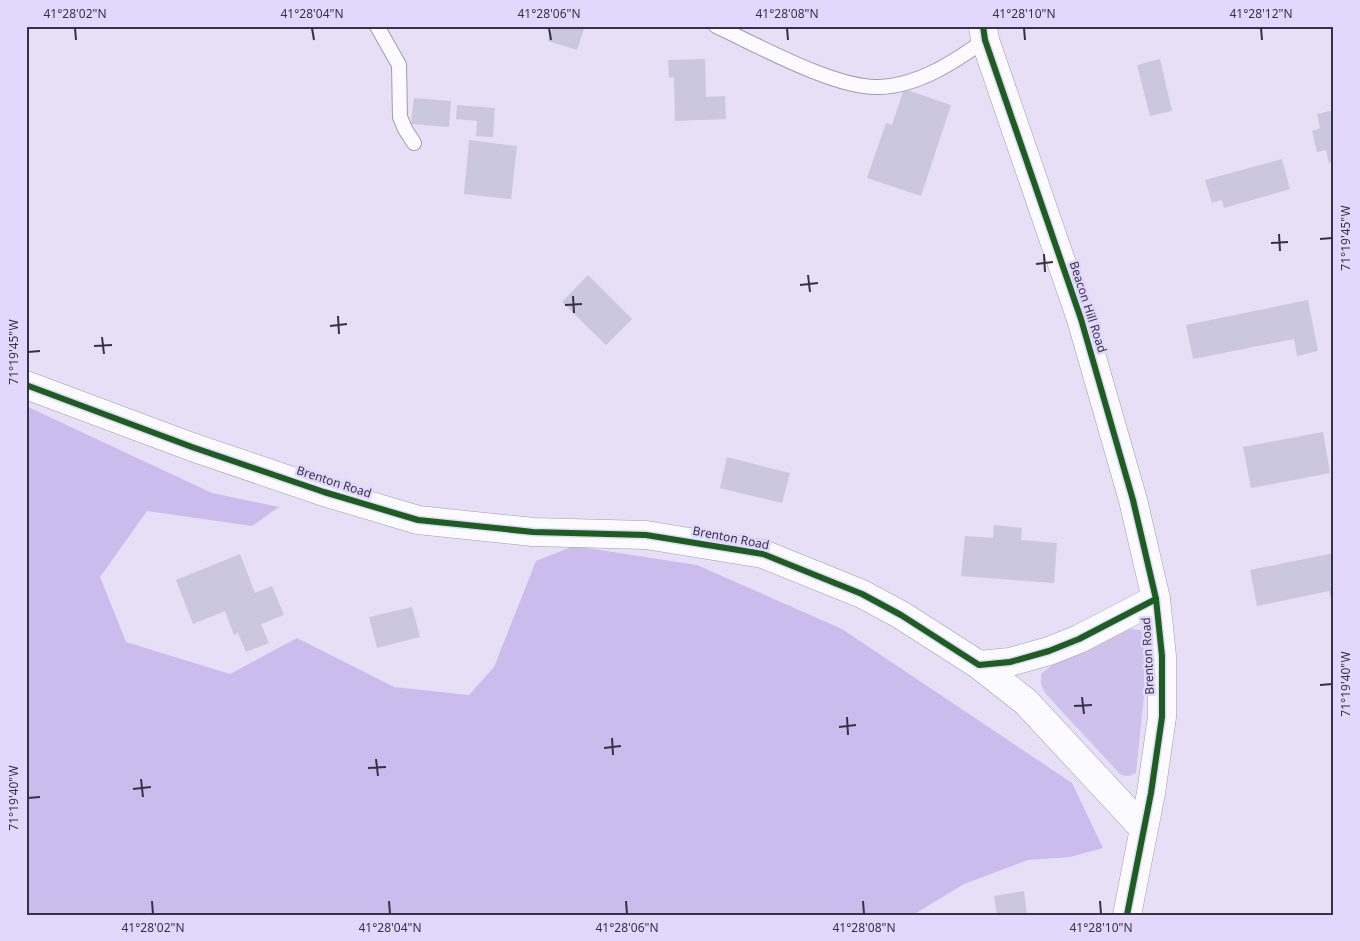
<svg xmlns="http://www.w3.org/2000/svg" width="1360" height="941" viewBox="0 0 1360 941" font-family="'Noto Sans',sans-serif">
<rect width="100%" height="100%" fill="#e6dff5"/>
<!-- green -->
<path fill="#cec1eb" d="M1130,629L1141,630L1144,636V696L1136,773L1128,776L1121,775L1045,693L1041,684V674C1062,656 1103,634 1130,629Z"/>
<!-- forest -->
<path fill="#ccbcee" d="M26,406L212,493L279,507L252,526L147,511L100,577L126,642L230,674L297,638L394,687L469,695L494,667L536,561L574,546L697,565L842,629L1072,783L1103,848L1070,857L1028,860L964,884L913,915H26Z"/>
<!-- building -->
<g fill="#cac7df">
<path d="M553,26H585L577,50L548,41Z"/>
<path d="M705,59L706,97L725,96L726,119L675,121L674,77L669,78L668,60Z"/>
<path d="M1160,59L1172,111L1150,116L1137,65Z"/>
<path d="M904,89L951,105L921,196L867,178L886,123L892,125Z"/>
<path d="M414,98L451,101L449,127L411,124Z"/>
<path d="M457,105L495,108L493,137L476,136L477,121L456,119Z"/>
<path d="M1334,110V161L1329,163L1326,150L1317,152L1312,131L1320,128L1317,114Z"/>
<path d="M469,140L517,146L511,199L464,194Z"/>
<path d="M1282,159L1290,189L1224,208L1222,200L1212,203L1205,180Z"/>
<path d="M588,275L632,319L606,345L562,302Z"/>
<path d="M1308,300L1318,351L1297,356L1294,339L1193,359L1186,325Z"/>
<path d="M1323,432L1330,473L1251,488L1243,447Z"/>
<path d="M727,457L790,473L782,503L720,488Z"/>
<path d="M994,525L1022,528L1021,540L1057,543L1054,583L961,576L965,536L993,538Z"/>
<path d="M1334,553V610L1329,591L1257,606L1250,570Z"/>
<path d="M240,554L255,593L272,586L284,615L261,624L269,643L246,652L238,633L234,635L225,611L193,624L176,580Z"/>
<path d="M412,607L420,637L377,648L369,617Z"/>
<path d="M1024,891L1027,915H997L994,896Z"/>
</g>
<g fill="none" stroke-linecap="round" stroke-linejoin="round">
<defs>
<g id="service">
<path d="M377,26L399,65L400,117L405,129L414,143"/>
<path d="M716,26C757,45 836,89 879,87C918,86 954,62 985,40"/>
</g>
<path id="minor" d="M979,665L1026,702L1143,828"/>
<g id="tertiary">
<path d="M983,26L985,40L1081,319L1133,500L1156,599L1162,656V717L1151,793L1127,915"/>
<path d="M26,385L192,447L324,492L418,520L533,532L646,535L763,554L862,594L901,615L979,665L1010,662L1049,651L1079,639L1156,599"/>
</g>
</defs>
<!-- service casing -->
<use href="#service" stroke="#a19bad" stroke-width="16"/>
<!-- minor casing -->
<use href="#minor" stroke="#a19bad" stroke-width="29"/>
<!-- tertiary casing -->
<use href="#tertiary" stroke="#a19bad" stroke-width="29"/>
<!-- service -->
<use href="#service" stroke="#fbfafe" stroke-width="14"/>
<!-- minor -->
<use href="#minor" stroke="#fbfafe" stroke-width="28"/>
<!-- tertiary -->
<use href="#tertiary" stroke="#fbfafe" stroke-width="28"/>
<defs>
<g id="cycleway">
<path d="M983,26L985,40L1081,319L1133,500L1156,599L1162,656V717L1151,793L1127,915"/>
<path d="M26,385L192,447L324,492L418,520L533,532L646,535L763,554L862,594L901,615L979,665L1010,662L1049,651L1079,639L1156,599"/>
</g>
</defs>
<!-- cycleway casing -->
<use href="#cycleway" stroke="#e2d7fd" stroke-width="9"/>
<!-- cycleway -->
<use href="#cycleway" stroke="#1b5e20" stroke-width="6"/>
</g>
<!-- ticks -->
<path fill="none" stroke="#363143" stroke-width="2" d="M75,28L76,40M312,28L314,40M549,28L551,40M787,28L788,40M1024,28L1025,40M1261,28L1262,40M1279,234L1280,251M1320,239L1332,238M1271,243L1288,242M1044,254L1045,272M1036,264L1053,262M808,275L810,292M800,285L818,283M573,296L574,313M565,305L582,304M338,316L339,334M330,326L347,324M102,337L104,354M94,346L112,345M28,352L40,351M1320,685L1332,684M1082,697L1084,714M1074,706L1092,705M847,717L848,735M839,727L856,725M612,738L613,755M604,748L621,746M376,759L378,776M368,768L386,767M141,779L143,797M133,789L151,787M28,798L40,797M152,901L153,914M389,901L390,914M626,901L627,914M863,901L864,914M1100,901L1101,914"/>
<g text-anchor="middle" stroke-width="5" stroke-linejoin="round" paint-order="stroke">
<!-- street labels -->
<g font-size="12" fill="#363143" stroke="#e2d7fd">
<text transform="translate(1088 307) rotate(72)" y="4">Beacon Hill Road</text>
<text transform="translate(334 482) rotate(18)" y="4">Brenton Road</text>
<text transform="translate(731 538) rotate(11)" y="4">Brenton Road</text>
<text transform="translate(1148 656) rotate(-93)" y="4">Brenton Road</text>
</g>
</g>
<!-- border -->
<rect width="1360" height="941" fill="none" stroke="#e2d7fd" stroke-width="55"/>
<rect x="28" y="28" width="1304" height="886" fill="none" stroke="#363143" stroke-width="2"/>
<g font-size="12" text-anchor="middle" fill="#363143">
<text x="75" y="18">41°28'02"N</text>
<text x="312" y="18">41°28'04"N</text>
<text x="549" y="18">41°28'06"N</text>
<text x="787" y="18">41°28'08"N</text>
<text x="1024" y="18">41°28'10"N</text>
<text x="1261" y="18">41°28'12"N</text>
<text transform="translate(1346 238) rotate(-90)" y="4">71°19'45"W</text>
<text transform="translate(14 352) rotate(-90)" y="4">71°19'45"W</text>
<text transform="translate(1346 684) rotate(-90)" y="4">71°19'40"W</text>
<text transform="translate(14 798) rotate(-90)" y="4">71°19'40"W</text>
<text x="153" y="932">41°28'02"N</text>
<text x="390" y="932">41°28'04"N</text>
<text x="627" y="932">41°28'06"N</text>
<text x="864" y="932">41°28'08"N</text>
<text x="1101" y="932">41°28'10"N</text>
</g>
</svg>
